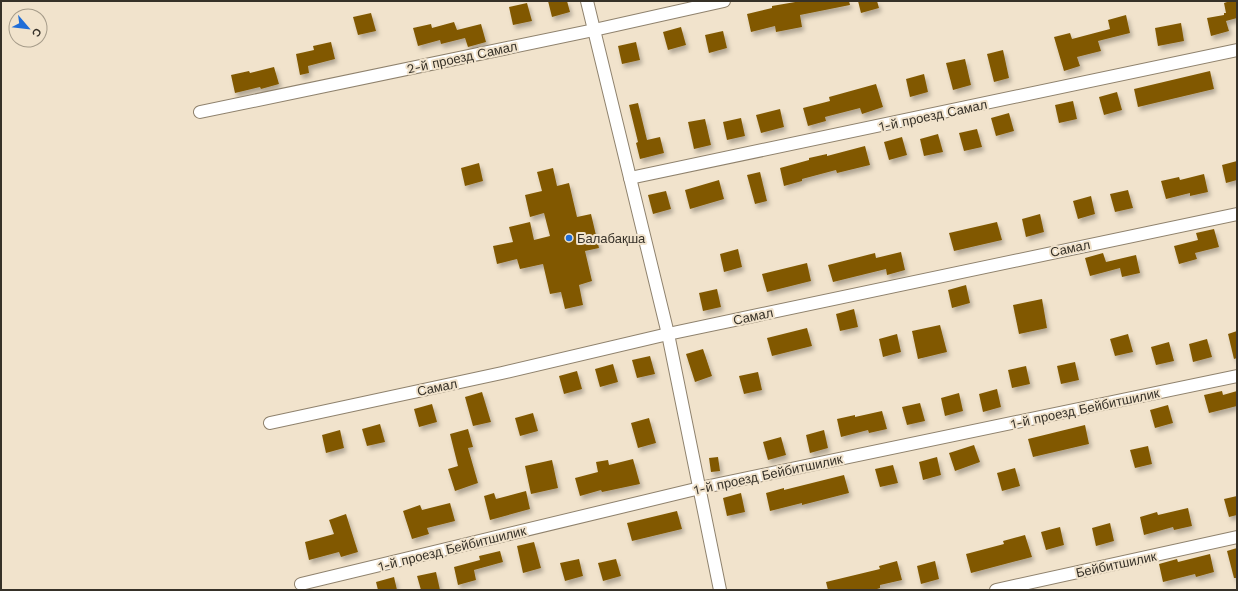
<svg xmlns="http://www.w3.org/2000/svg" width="1238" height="591" viewBox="0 0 1238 591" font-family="'Work Sans',sans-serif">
<defs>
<filter id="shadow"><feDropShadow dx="2.5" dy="4" stdDeviation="2" flood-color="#0004"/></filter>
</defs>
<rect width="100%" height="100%" fill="#f1e3cc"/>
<!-- building -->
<g fill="#815902" filter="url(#shadow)">
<path d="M548,1H567L570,12L552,17Z"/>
<path d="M801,1H849L850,5L800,15L802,27L776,32L775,26L751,32L747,14L772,8V6Z"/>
<path d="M858,1H877L879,8L861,13Z"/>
<path d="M1230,1H1237V18L1226,21L1229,31L1211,36L1207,18L1224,15V13H1226L1224,3Z"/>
<path d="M527,3L532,21L513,25L509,7Z"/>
<path d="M371,13L376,31L358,35L353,17Z"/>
<path d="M1126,15L1130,33L1098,41L1101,51L1077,57L1080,66L1064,71L1054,37L1070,33L1072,39L1110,29L1108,20Z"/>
<path d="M454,22L457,30L481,24L486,42L468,47L465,38L441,44L440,40L418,46L413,28L431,24L432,28Z"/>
<path d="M1181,23L1184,41L1158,46L1155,28Z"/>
<path d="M681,27L686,45L668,50L663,32Z"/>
<path d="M723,31L727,48L709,53L705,35Z"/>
<path d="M331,42L335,59L308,66L309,73L300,75L296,54L314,50L313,46Z"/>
<path d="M636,42L640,60L622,64L618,46Z"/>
<path d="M1003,50L1009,78L994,82L987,54Z"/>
<path d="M965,59L971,85L953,90L946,63Z"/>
<path d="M274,67L279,84L261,89L260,87L235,93L231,75L249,71L250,73Z"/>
<path d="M1210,71L1214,89L1138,107L1134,89Z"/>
<path d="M924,74L928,92L910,97L906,79Z"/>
<path d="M876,84L883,107L862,114L860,108L825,117L826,121L808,126L803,108L830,101L829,97Z"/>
<path d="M1117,92L1122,110L1104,115L1099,97Z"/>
<path d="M1073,101L1077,119L1059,123L1055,105Z"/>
<path d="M638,103L647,140L660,137L664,153L640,159L636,143L638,142L629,105Z"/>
<path d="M780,109L784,127L761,133L756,115Z"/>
<path d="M1009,113L1014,131L996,136L991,118Z"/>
<path d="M741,118L745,136L727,140L723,122Z"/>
<path d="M705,119L711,145L694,149L688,122Z"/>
<path d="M977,129L982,147L964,151L959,133Z"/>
<path d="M938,134L943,152L924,156L920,139Z"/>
<path d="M902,137L907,155L889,160L884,142Z"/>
<path d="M865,146L870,165L837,173L836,170L802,179V181L784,186L780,168L809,160V158L827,154V156Z"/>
<path d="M1237,161V180L1226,183L1222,165Z"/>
<path d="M479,163L483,181L465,186L461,168Z"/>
<path d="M553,168L557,186L569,183L577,217L591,214L599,248L585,251L592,281L579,285L583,305L565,309L561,292L550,294L543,264L520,269L517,259L497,264L493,246L513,242L509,227L530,222L534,240L550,236L544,213L530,217L525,195L542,191L537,172Z"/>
<path d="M760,172L767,201L755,204L747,175Z"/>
<path d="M1204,174L1208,192L1190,196V193L1166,199L1161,181L1179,177L1180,180Z"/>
<path d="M719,180L724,199L690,209L685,190Z"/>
<path d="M1128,190L1133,208L1115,212L1110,194Z"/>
<path d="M666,191L671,209L653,214L648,195Z"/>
<path d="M1091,196L1095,214L1078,219L1073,201Z"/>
<path d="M1040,214L1044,232L1026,237L1022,219Z"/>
<path d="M997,222L1002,240L954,251L949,233Z"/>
<path d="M1214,229L1219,247L1195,253L1197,259L1179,264L1174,246L1198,240L1196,233Z"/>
<path d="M738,249L742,267L724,272L720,254Z"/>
<path d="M901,252L905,270L887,275L886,269L833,282L828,265L875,253L876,258Z"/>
<path d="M1103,253L1106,262L1136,255L1140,273L1122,277L1120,268L1090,276L1085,258Z"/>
<path d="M807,263L811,281L767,292L762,274Z"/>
<path d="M966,285L970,303L952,308L948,290Z"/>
<path d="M717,289L721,307L703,311L699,293Z"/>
<path d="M1042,299L1047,328L1019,334L1013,305Z"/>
<path d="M854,309L858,327L840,331L836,314Z"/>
<path d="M940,325L947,352L918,359L912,331Z"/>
<path d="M807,328L812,346L772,356L767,338Z"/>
<path d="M1237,331V358L1234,359L1228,334Z"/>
<path d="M897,334L901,352L883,357L879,339Z"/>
<path d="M1128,334L1133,352L1115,356L1110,339Z"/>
<path d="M1207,339L1212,357L1193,362L1189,344Z"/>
<path d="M1169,342L1174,361L1156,365L1151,347Z"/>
<path d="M703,349L712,376L695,382L686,354Z"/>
<path d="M650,356L655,374L637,378L632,360Z"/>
<path d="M1075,362L1079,380L1061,384L1057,366Z"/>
<path d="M613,364L618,382L600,387L595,369Z"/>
<path d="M1026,366L1030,384L1012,388L1008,370Z"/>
<path d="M577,371L582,389L564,394L559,376Z"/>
<path d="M758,372L762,390L744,394L739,376Z"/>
<path d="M997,389L1001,407L983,412L979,394Z"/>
<path d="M1222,391L1223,395L1237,391V406L1209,413L1204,395Z"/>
<path d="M482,392L491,422L473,426L465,397Z"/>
<path d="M959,393L963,411L945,416L941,398Z"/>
<path d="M920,403L925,421L907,425L902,407Z"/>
<path d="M432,404L437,422L419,427L414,409Z"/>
<path d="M1168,405L1173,423L1155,428L1150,410Z"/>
<path d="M882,411L887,429L869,433L868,430L841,437L837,419L855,415V417Z"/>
<path d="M533,413L538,431L520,436L515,418Z"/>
<path d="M649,418L656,443L638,448L631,423Z"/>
<path d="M380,424L385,442L367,446L362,429Z"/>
<path d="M1085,425L1089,444L1033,457L1028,439Z"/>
<path d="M468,429L473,447L468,448L478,483L455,491L448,469L458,466L450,434Z"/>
<path d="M340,430L344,448L326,453L322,435Z"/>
<path d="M824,430L828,448L810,453L806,435Z"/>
<path d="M781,437L786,455L768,460L763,442Z"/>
<path d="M974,445L980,462L955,471L949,453Z"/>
<path d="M1148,446L1152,464L1135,468L1130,450Z"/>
<path d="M718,457L720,471L711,472L709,458Z"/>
<path d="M937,457L941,475L923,480L919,462Z"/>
<path d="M633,459L640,484L602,492L601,490L580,496L575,478L598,472L596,462L608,460L609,465Z"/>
<path d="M552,460L558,488L531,494L525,466Z"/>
<path d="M893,465L898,483L880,487L875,469Z"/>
<path d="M1015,468L1020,486L1002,491L997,473Z"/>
<path d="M844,475L849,493L802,505V503L770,511L766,493L784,488V490Z"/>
<path d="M526,491L530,509L490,520L484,496L494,493L496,499Z"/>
<path d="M741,493L745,512L727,516L723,498Z"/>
<path d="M1237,496V515L1229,517L1224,499Z"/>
<path d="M450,503L455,521L427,528L429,534L412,539L403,511L420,505L422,510Z"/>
<path d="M1188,508L1192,526L1174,530L1173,527L1144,535L1140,517L1157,512L1158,515Z"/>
<path d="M677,511L682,529L632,541L627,523Z"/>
<path d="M346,514L358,552L341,557L339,552L309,560L305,542L334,534L329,520Z"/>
<path d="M1110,523L1114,541L1096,546L1092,528Z"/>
<path d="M1060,527L1064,545L1046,550L1041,532Z"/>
<path d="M1025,535L1032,557L971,573L966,554L1004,544L1003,541Z"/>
<path d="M534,542L541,568L523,573L517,546Z"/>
<path d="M1237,548V578H1234L1227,551Z"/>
<path d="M500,551L503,562L474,570L476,580L458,585L454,567L480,560L479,556Z"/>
<path d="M1210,554L1214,572L1196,577L1195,574L1163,582L1159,564L1177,559L1178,562Z"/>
<path d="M579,559L583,576L565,581L560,563Z"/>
<path d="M616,559L621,576L603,581L598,563Z"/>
<path d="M897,561L902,580L880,585V588L874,590H828L826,582L880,569L879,566Z"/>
<path d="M935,561L939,579L921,584L917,566Z"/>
<path d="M436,572L440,590H421L417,576Z"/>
<path d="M394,577L397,590H378L376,582Z"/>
</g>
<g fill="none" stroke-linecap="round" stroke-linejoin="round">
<defs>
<g id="minor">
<path d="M587,1L668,334L720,590"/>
<path d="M200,112L594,30L724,1"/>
<path d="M630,178L1237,50"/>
<path d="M270,423L502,373L668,334L1237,214"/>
<path d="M301,584L700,488L1237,376"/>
<path d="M996,590L1237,537"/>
</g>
</defs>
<!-- minor casing -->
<use href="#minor" stroke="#8f826d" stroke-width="14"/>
<!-- minor -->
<use href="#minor" stroke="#fff" stroke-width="12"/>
</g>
<!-- markers -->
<circle fill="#1f6dd7" stroke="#f1e3cc" stroke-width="1.5" cx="569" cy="238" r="4"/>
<g text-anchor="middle" stroke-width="4" stroke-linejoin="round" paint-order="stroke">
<!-- street labels -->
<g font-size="13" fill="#363128" stroke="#f1e3cc">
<text transform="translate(462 57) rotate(-12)" y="5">2-й проезд Самал</text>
<text transform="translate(933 115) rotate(-12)" y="5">1-й проезд Самал</text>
<text transform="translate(1070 248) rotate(-12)" y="5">Самал</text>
<text transform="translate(753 316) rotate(-12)" y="5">Самал</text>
<text transform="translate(437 387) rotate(-12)" y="5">Самал</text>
<text transform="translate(1085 408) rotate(-12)" y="5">1-й проезд Бейбитшилик</text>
<text transform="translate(768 474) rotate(-12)" y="5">1-й проезд Бейбитшилик</text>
<text transform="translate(452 548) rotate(-14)" y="5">1-й проезд Бейбитшилик</text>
<text transform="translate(1116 564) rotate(-12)" y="5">Бейбитшилик</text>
</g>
<!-- poi labels -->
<g font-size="13" fill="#363128" stroke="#f1e3cc" text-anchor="start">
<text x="577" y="243">Балабақша</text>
</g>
</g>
<!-- border -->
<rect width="1238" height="591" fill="none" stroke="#363128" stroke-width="4"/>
<!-- north arrow -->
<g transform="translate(28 28) rotate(118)"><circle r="19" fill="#f1e3cc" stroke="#a69c8a"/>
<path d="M0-3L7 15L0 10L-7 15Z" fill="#1f6dd7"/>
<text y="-6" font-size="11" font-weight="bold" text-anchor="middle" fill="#363128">С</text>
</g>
</svg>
